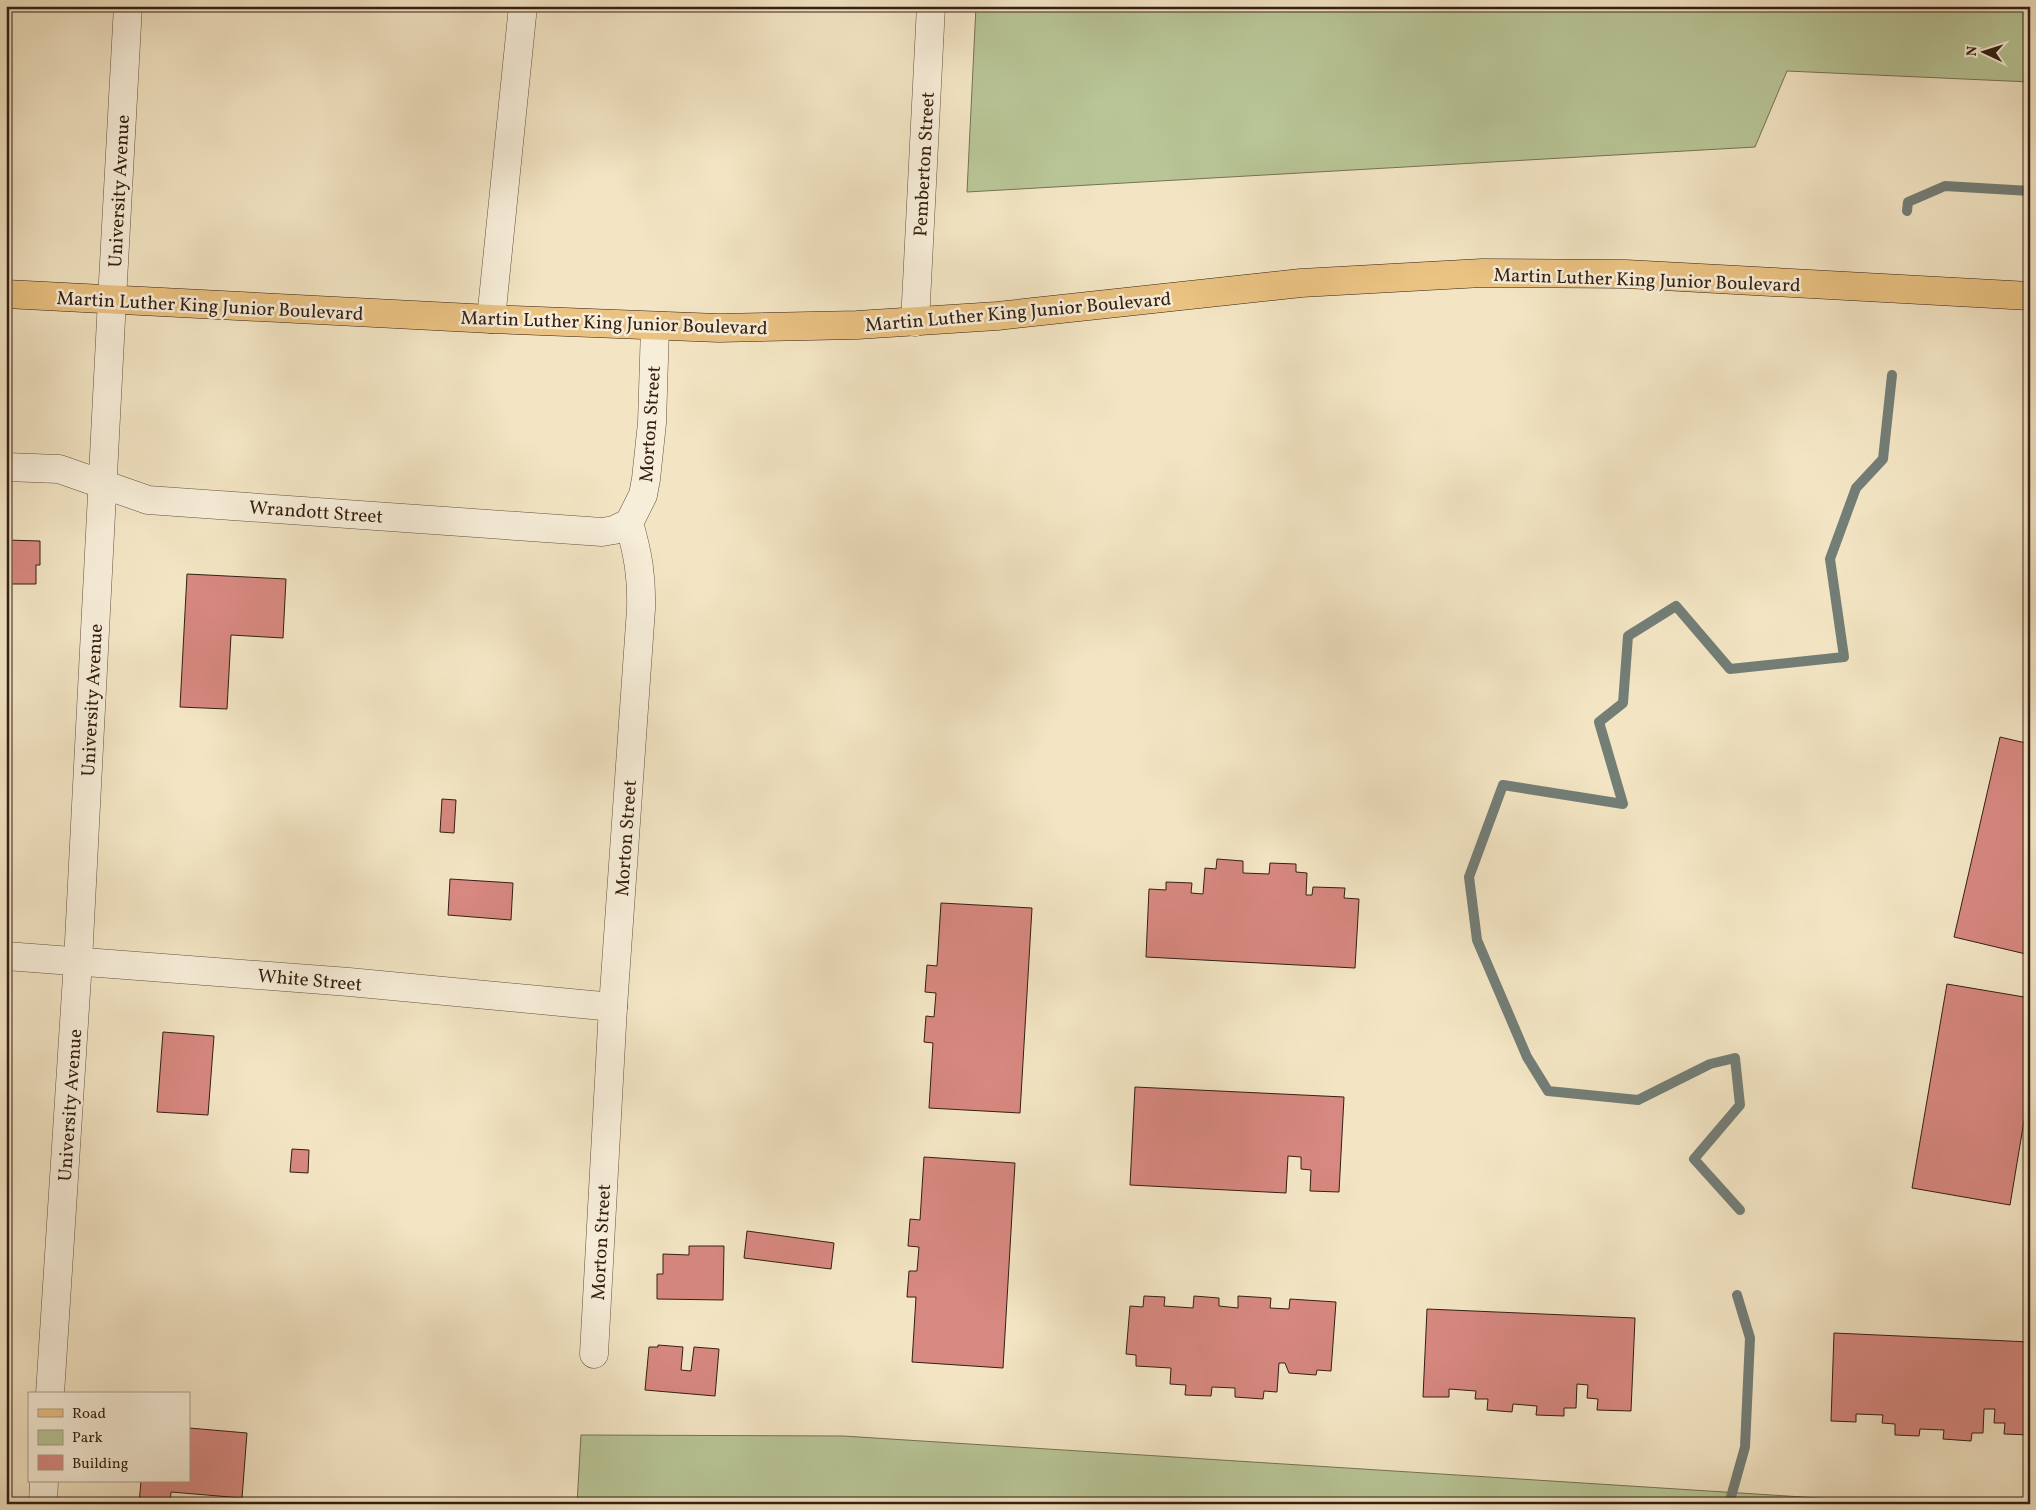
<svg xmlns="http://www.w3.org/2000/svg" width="2036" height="1510" viewBox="0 0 2036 1510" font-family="Vollkorn,serif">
<rect width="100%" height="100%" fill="#f3e5c4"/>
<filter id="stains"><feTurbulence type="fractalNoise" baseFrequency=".004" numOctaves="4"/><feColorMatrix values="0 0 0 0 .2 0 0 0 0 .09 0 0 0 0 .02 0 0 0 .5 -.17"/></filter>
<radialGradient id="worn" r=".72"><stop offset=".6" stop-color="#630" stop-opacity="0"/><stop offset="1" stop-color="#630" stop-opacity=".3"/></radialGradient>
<!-- green -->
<g fill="#b8c596" stroke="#767254">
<path d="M976,6H2030V82L1787,71L1755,147L967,192Z"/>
<path d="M581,1435L843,1436L1913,1504H577Z"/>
</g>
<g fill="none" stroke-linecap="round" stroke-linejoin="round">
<!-- stream -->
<g stroke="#737e77" stroke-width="10">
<path d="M1907,211L1908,202L1945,186L2030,191"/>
<path d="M1740,1210L1694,1159L1740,1105L1735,1058L1710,1064L1638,1100L1548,1091L1527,1057L1477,940L1469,877L1503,785L1623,804L1599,722L1623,703L1628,636L1676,606L1730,669L1844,657L1830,559L1856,488L1883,459L1892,375"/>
<path d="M1729,1504L1745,1447L1750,1338L1737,1295"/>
</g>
</g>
<!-- building -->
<g fill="#d78880" stroke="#341e13">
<path d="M6,540L40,541V565H36V584H6Z"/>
<path d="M187,574L286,579L283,638L231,635L227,709L180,707Z"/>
<path d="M2000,737L2030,744V955L1954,937Z"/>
<path d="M442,799L456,800L454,833L440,832Z"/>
<path d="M1217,859L1243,861V873L1269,874L1270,863L1296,864V872L1307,873L1306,895H1312L1313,887L1345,888L1344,898L1359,899L1355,968L1146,957L1149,889L1166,890V882L1192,883L1191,893L1203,894L1205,868L1216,869Z"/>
<path d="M450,879L513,883L511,920L448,915Z"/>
<path d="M941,903L1032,908L1020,1113L929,1108L933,1043L924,1042L926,1016L934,1017L936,993L925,992L927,965L937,966Z"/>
<path d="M1947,984L2030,998V1085L2010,1205L1912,1188Z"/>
<path d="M163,1032L214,1036L208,1115L157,1112Z"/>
<path d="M1135,1087L1344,1097L1339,1192L1310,1191L1311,1170L1301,1169V1157L1288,1156L1286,1193L1130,1185Z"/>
<path d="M292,1149L309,1150L308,1173L290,1172Z"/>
<path d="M924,1157L1015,1163L1003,1368L912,1362L916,1297H907L909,1271H917L919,1247L908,1246L910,1219L920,1220Z"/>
<path d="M747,1231L834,1243L831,1269L744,1258Z"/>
<path d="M689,1246H724L723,1300L657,1299V1274H663V1254L689,1255Z"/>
<path d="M1144,1296L1165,1297L1164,1306L1193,1308L1194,1296L1219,1298V1306L1238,1308V1296L1271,1298L1270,1308L1289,1309L1290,1299L1336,1302L1331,1371L1317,1370L1316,1375L1289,1373L1285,1363H1279L1277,1392L1264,1391L1263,1399L1235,1397V1388L1212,1387L1211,1396L1185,1395L1186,1385L1170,1384L1171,1368L1136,1366V1355L1126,1354L1130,1306L1143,1307Z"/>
<path d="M1427,1309L1635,1318L1631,1411L1597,1410L1598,1399L1587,1398L1588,1385L1577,1384L1576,1408H1564V1416L1536,1415L1537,1406L1513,1404L1512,1412L1487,1410L1488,1399H1475L1476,1391L1449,1389V1397H1423Z"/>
<path d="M1834,1333L2030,1342V1435L2004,1434L2005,1423H1994L1995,1409H1984L1983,1433H1972L1971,1441L1943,1439L1944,1430L1920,1429L1919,1436L1895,1435V1424L1882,1423L1883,1415L1856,1414V1422L1831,1421Z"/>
<path d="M658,1345L683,1347L681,1370L691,1371L694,1347L719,1349L715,1396L645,1390L649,1347H658Z"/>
<path d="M189,1428L247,1433L242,1498L171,1492L170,1504H139L141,1481H189Z"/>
</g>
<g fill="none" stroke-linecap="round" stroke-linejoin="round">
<defs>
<g id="minor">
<path d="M491,319L523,6"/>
<path d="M915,322L931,6"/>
<path d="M6,467L59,469L148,500L602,532L614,530L629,523"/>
<path d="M6,956L349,982L613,1007"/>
<path d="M594,1354L613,1007L641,609C642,577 638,554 629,523L643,495L646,479L652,423L655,327"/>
<path d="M50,1394L78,961L112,300"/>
<path d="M43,1504L44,1481"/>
</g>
<path id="tertiary" d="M112,300L128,6"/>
<path id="primary" d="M6,294L491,319L719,328L857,325L997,316L1301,283L1482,273L1626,274L2030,296"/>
</defs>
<!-- minor casing -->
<use href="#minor" stroke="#64503f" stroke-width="29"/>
<!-- tertiary casing -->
<use href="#tertiary" stroke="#64503f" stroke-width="29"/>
<!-- primary casing -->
<use href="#primary" stroke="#341e13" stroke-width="29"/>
<!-- minor -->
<use href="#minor" stroke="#f7eed9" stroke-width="28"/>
<!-- tertiary -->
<use href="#tertiary" stroke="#f7eed9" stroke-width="28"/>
<!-- primary -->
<use href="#primary" stroke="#eac282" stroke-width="28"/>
</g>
<g text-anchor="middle" stroke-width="5" stroke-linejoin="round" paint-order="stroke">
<!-- street labels -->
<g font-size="19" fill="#341e13" stroke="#f7eed9">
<text transform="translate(923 164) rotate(-87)" y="7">Pemberton Street</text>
<text transform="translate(118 191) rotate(-87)" y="7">University Avenue</text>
<text transform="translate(1647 279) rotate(2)" y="7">Martin Luther King Junior Boulevard</text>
<text transform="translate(210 305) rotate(3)" y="7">Martin Luther King Junior Boulevard</text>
<text transform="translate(1018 311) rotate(-5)" y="7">Martin Luther King Junior Boulevard</text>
<text transform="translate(614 322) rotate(2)" y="7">Martin Luther King Junior Boulevard</text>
<text transform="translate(649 424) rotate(-86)" y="7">Morton Street</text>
<text transform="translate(316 511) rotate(4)" y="7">Wrandott Street</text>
<text transform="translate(91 700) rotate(-87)" y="7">University Avenue</text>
<text transform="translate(625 838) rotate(-86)" y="7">Morton Street</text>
<text transform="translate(310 979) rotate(5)" y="7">White Street</text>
<text transform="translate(69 1105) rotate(-86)" y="7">University Avenue</text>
<text transform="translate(600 1242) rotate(-87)" y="7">Morton Street</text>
</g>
</g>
<!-- margin -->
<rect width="2036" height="1510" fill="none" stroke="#f3e5c4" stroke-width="25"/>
<rect x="8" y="8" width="2021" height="1495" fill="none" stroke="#341e13" stroke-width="2.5"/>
<rect x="12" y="12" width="2011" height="1485" fill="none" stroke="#341e13"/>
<!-- legend -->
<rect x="28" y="1392" width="162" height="90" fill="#f7eed9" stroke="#a99b8a"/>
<rect x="38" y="1409" width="25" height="8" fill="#eac282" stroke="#a99b8a"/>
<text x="72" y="1418" font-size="15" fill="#341e13">Road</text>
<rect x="38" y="1430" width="25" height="15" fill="#b8c596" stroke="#a99b8a"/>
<text x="72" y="1442" font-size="15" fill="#341e13">Park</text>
<rect x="38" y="1455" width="25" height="15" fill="#d78880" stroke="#a99b8a"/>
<text x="72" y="1468" font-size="15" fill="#341e13">Building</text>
<!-- north arrow -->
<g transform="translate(1984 52) rotate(274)" stroke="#f7eed9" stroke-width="4" paint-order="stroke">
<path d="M0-4L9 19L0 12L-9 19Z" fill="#341e13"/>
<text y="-8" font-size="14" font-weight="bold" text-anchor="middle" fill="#341e13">N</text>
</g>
<rect width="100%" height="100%" filter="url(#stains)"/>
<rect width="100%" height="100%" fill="url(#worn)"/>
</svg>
